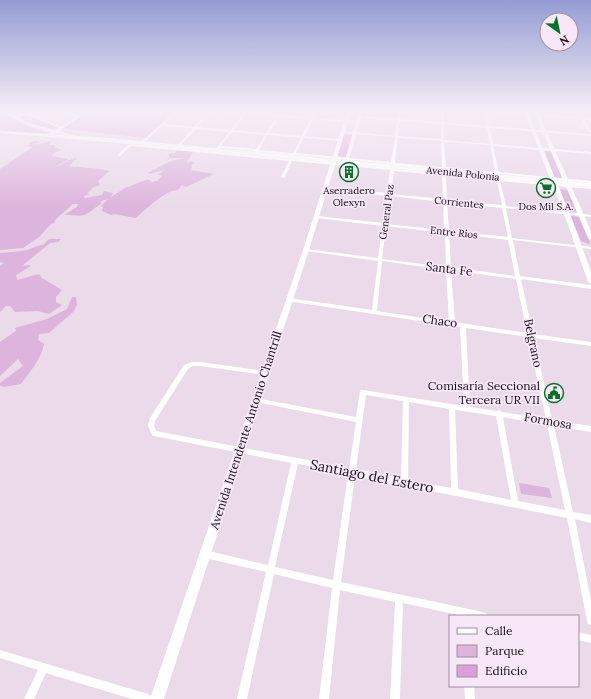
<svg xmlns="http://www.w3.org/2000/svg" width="591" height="699" viewBox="0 0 591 699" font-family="Lora,serif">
<rect width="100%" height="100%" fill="#ebdaea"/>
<!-- green -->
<g fill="#dcb4dc">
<path d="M0,112L32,128L49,133L46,134L0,130Z"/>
<path d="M87,112H174L145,138L65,129L69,124Z"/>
<path d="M22,114H27L59,128C51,133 27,121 18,118Z"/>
<path d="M343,134L353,135L346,157L336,156Z"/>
<path d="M34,141L40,142L33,144C41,146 45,141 52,141L49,145H55V147L62,150L54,153L51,156L69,159L55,167C63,165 69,158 77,158L69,166L101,169L109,171L98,181L100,185L91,188L92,189L87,193L90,194L84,196L85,198L102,195L104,191L113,193L111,197L125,188L148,179L152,182L157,181L162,176L157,174L161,173L163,170L150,174L148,173L168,162L183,158H171L165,160L171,157H169V154L173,153L174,155L177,150L193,151L190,158L187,161L188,163L191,161L195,163L191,166L192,168L191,170L214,174L186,187L182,185L178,190C165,190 146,209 136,218L115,214L111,215L102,211L103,207L101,206L108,199L101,201V204C95,207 90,213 84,215C78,217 71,214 64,215L77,207L78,204H73L56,219L54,223L51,224L39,237L23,248L0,250V169L33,147L27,146Z"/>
<path d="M544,151H552L564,178L554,177Z"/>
<path d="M561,189L568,190L577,211L575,212L568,210L560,190Z"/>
<path d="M572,216L580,217L590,242L589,244L581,241L571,217Z"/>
<path d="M49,239H61L58,242L50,243L22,266L29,265L31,266L16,275L17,280L39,274L42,278L62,290L56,297V302L62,305L49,314L38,311L15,312L10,306H6L0,312V266L4,263L0,262V253C10,252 21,252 30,249C35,247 38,245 43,245Z"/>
<path d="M72,297H76L77,305L73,312L49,333L39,334L38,340L44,344C41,360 30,371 21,384L4,387L0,386V383L23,366L18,359L0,376V342L16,331L15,328L47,319L67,309Z"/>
<path d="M519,483L549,488L552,498L521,494Z"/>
</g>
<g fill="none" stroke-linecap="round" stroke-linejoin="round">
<!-- minor -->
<g fill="#fff" fill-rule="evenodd">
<path d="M25,112H36L31,114L61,127L76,117L65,112H68L78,116L84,112H87L63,128V129L48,137H47V135L59,128L27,115L14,118L13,117L25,114Z"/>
<path d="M175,112H177L164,124L194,127L208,112H210L197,127L231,130L243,114L230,113L229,112H247V113L278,115L280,112H282L280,115L311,118L314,112H316L314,118L357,121L358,122V123L313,119L305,136L339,139L341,140L339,141L304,138L296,153L391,162L395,137L342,133L340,132L342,131L395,136L397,121L359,118L358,117L359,116L398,119L399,112H401L400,119L441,122V112H443L444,123L486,126L484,112H486L489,126L591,134V136L490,128L493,144L591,152V154L493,146L499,172L591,181V183L499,174L500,178L591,187V189L500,181L506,206L591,215V217L506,208L512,238L591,247V249L513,240L520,276L591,285V289L521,279L533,334L591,342V346L534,338L552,420L591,426V432L554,426L573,512L591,515V523L575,519L591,600V625L588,624L587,621L567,518L355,476L341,582L483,612L486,613L487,616H463L403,603L400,699H390L395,602L340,590L329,699H319L332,588L274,574L247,699H237L266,572L205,558L202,557L201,554L202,551L205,550L268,565L291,463L154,436L152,435L148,426L150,418L184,365L192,362H200L265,371H267L268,373L267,375H265L200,366H193L188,369L155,421L154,426L156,431L349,468L356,422L256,402H254L253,400L254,398H256L356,417L360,392L361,390H363L464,406L460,327L287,301V300L289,298L372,310L378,261L306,251L304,250L306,249L378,258L382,226L317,218L315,217L317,216L383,223L387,196L326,189L324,188L326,187L387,193L390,170L292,161L285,177L283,178L281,177L289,161L131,146L120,156H118V154L129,144L132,143L133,144L290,159L292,155L258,152L255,154L253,153L254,151L220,148L217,149V147L229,132L196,129L178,148H177V146L193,128L162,126L143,144H141V142ZM246,114L277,117L266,133L233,130ZM279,117L310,119L302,136L269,133ZM400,121L441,124V139L398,136ZM444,124L487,128L490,144L444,140ZM232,132L265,135L256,149L221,146ZM268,135L301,138L293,153L259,150ZM398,138L441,141L442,167L395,163ZM444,142L490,145L495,172L446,167ZM295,155L391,164L390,168L293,159ZM394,165L442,169V173L394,169ZM446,169L496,174V178L446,173ZM394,171L442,175L443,199L391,194ZM446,176L497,180L502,205L447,200ZM390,196L443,202L444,230L387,224ZM447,202L502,208L508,237L449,231ZM386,226L445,233L446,267L382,259ZM449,233L508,240L515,276L451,267ZM382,261L446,270L449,322L377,311ZM451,270L516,279L527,333L455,322ZM466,328L528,337L546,419L502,412L499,410L497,411L470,407ZM366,395L403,401L401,478L356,469ZM409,402L449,409L451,488L408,480ZM455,410L496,416L511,500L458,489ZM503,417L547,425L565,510L518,501ZM298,464L348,474L333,580L275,567Z"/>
<path d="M495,112L580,117L577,112H579L583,118H591V120L584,119L591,131V134L589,133L581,119L496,113Z"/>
<path d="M578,632L591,635V643L578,640Z"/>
<path d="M0,650L148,694L151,696L153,699H132L46,673L34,699H24L38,670L0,658Z"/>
<path d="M464,686H474L475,699H465Z"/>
</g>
<!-- secondary -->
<g fill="#fff" fill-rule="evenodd">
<path d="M3,112H8L29,123L83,138L81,139L27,125Z"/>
<path d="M347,112H351L309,250L164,699H150L303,250Z"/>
<path d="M359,112H363L348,162L344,163Z"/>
<path d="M524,112H528L573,222L591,272V284L588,282L567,222Z"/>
<path d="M534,112H538L591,231V240L588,238Z"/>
</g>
<!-- primary -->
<path fill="#fff" fill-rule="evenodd" d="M0,131L108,138L591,183V187L108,142L0,133Z"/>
</g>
<!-- wall -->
<path fill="#bc89bd" d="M353,168L350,177H345V173Z"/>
<!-- building -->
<path fill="#db9fdc" stroke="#996f9a" d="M348,164H353L350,173H345Z"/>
<!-- sky -->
<linearGradient id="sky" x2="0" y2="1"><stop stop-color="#939cd3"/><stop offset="0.53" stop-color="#f6eef6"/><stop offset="1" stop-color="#f6eef6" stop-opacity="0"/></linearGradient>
<rect width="591" height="210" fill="url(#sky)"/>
<!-- icons -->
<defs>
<symbol id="building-ring" viewBox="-11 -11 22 22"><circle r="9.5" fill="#f8e7f8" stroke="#097325" stroke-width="1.5"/><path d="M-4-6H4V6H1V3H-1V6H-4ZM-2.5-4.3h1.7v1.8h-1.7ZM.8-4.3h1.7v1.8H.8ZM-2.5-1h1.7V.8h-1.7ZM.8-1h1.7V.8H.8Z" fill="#097325"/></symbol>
<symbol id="supermarket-ring" viewBox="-11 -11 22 22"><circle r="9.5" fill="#f8e7f8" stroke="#097325" stroke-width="1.5"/><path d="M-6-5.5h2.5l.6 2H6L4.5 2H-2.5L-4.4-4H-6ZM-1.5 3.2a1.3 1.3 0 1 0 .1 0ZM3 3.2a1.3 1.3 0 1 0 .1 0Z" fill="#097325"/></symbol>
<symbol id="civic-ring" viewBox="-11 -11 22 22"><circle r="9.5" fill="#f8e7f8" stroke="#097325" stroke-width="1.5"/><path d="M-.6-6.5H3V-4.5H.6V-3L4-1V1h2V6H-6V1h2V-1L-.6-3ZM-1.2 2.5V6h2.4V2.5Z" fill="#097325"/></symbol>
</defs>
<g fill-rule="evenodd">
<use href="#building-ring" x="338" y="161" width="22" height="22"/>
<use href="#supermarket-ring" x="535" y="177" width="22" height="22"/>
<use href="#civic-ring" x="543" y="382" width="22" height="22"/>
</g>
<g text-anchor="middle" stroke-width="3.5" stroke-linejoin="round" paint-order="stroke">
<!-- far-street labels -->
<g font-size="10" fill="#161016" stroke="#f8e7f8">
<text transform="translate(463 173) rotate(6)" y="4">Avenida Polonia</text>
<text transform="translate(459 202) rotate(6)" y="4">Corrientes</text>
<text transform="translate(386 212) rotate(-82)" y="4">General Paz</text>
<text transform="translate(454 232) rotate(6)" y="4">Entre Ríos</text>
</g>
<!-- far-poi labels -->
<g font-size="10" fill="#161016" stroke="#f8e7f8">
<text x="349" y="194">Aserradero<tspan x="349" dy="12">Olexyn</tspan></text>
<text x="546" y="210">Dos Mil S.A.</text>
</g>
<!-- street labels -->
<g font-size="12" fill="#161016" stroke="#f8e7f8">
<text transform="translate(449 269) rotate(7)" y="4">Santa Fe</text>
<text transform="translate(440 321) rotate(8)" y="4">Chaco</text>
<text transform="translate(533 343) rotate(78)" y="4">Belgrano</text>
<text transform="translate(548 421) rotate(10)" y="4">Formosa</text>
<text transform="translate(246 430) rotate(-72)" y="4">Avenida Intendente Antonio Chantrill</text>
</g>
<!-- poi labels -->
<g font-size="12" fill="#161016" stroke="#f8e7f8" text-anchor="end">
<text x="540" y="390">Comisaría Seccional<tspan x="540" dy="14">Tercera UR VII</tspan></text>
</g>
<!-- near-street labels -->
<g font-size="14" fill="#161016" stroke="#f8e7f8">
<text transform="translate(372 476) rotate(11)" y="5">Santiago del Estero</text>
</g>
</g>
<!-- legend -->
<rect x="449" y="615" width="130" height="72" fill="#f8e7f8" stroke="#9e919e"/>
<rect x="457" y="628" width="20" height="6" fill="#ffffff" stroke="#9e919e"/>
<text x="485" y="635" font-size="12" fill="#161016">Calle</text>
<rect x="457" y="645" width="20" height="12" fill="#dcb4dc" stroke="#9e919e"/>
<text x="485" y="655" font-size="12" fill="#161016">Parque</text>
<rect x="457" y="665" width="20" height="12" fill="#db9fdc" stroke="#9e919e"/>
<text x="485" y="675" font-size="12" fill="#161016">Edificio</text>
<!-- north arrow -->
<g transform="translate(559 32) rotate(147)"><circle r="19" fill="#f8e7f8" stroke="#9e919e"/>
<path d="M0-3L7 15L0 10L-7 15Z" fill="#097325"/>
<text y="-6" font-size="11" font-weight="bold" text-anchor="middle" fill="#161016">N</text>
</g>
</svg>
